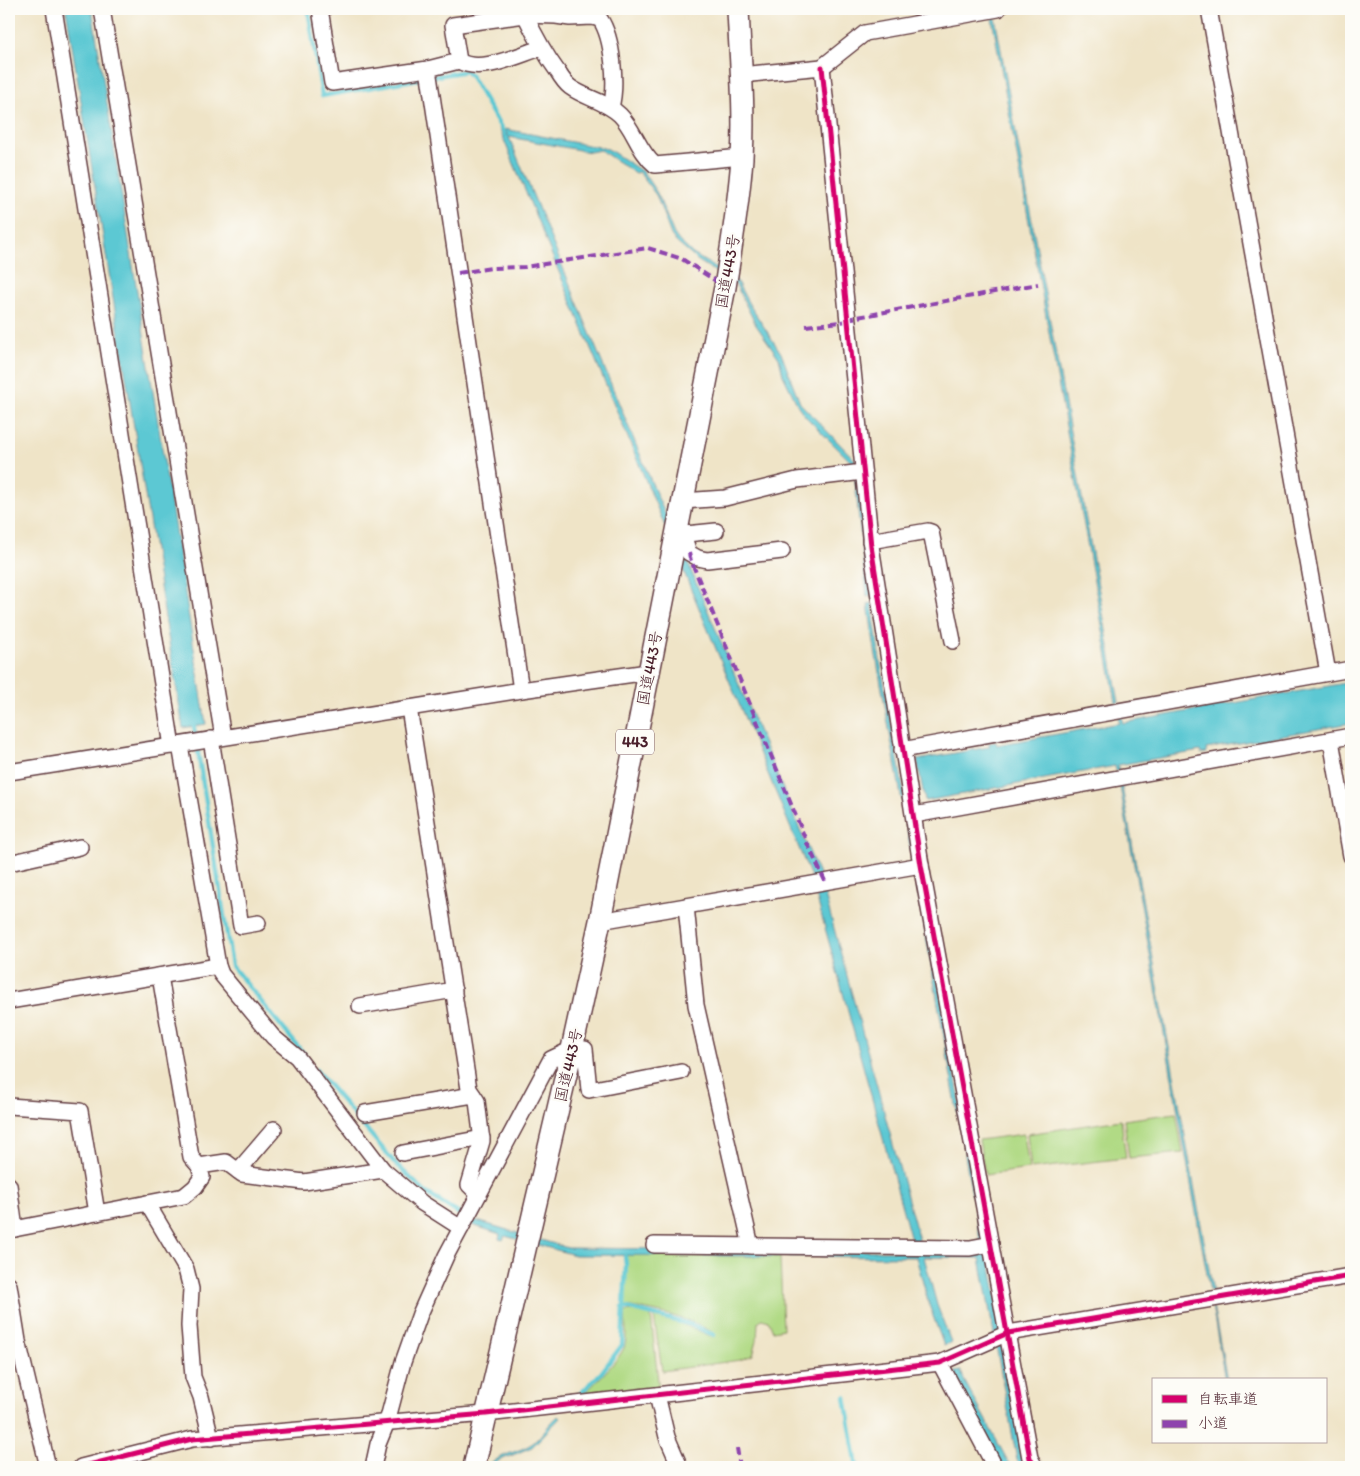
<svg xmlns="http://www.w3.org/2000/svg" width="1360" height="1476" viewBox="0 0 1360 1476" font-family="Itim,'Klee One',sans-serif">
<rect width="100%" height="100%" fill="#fdfcf7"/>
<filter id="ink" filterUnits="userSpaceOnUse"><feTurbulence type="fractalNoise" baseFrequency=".02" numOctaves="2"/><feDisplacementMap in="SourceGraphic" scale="10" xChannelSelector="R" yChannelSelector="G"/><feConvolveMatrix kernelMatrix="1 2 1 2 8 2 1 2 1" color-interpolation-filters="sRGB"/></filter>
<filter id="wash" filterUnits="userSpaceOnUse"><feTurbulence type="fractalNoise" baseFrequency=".0096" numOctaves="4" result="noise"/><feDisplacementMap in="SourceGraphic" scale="20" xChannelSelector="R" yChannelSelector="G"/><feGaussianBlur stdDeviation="1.12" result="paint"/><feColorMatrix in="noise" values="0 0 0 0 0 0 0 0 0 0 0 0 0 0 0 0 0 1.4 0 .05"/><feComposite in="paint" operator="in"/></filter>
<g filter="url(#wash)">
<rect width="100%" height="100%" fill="#efe4c7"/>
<!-- green -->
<g fill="#b1da85" stroke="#7e7c58">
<path d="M1176,1113L1183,1153L1129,1158L1124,1120Z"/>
<path d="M1121,1120L1126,1158L1031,1169L1027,1134Z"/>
<path d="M1024,1134L1029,1169L985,1175L979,1140Z"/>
<path d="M626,1253L780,1257L783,1329L773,1331L769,1321L762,1319L758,1322L757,1340L753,1355L740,1360L662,1371L654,1317L679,1323L713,1337L716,1335C694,1318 651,1310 625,1306L627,1264Z"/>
<path d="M634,1311L651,1315L659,1391L582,1400V1396C593,1385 618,1361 624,1348C628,1337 625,1322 625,1312Z"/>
</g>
<!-- water -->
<g fill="#5bc8d3" stroke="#52747f">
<path d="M66,9H92L206,724L183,728Z"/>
<path d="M995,17L1119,702H1116L992,18Z"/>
<path d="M499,128L508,136L505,129L608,149L643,172L657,193L674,234L679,241L693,254L736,280L749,304L781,353L800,403L858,463L871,595L867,596L855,482V466L806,417L798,406L783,375L779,358L756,325L736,285L697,260L676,242L671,235L656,195L639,172L635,173L600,150L590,152L509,137L658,498L689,566L820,877L922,1251H982L875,650L868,604L872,603L880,660L983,1228L1031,1467H1021L1017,1460L980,1258L924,1257L937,1305L951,1342L944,1346L929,1305L916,1257L575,1255L505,1236L503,1240L499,1239L500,1234L469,1224L462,1213L474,1220L568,1248L914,1251L811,877Z"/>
<path d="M1351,682V723L1206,749L1207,753L1201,754L1200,751L1118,765L1119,771H1116L1115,766L925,801L917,760L989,747V743L996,742L997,745L1119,723L1118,717L1121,716L1123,723Z"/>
<path d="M1119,781H1121L1213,1291H1210Z"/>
<path d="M1212,1306H1213L1227,1380H1225Z"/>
<path d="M961,1371L965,1382L1011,1467H1003L960,1385L955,1372Z"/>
<path d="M558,1416L560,1418L532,1447L498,1461L492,1467H488C499,1453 519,1453 533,1443C542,1435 549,1424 558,1416Z"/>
</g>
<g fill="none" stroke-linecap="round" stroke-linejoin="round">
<!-- stream -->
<g stroke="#5bc8d3" stroke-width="4.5">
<path d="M308,9L322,96L466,71L472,78L504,133"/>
<path d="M193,721L232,966L304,1054"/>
<path d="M316,1070L394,1162L425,1192L461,1215"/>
<path d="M623,1307L689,1324L714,1335"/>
<path d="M845,1397L857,1467"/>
<path d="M574,1400L601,1373L622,1345L626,1265L625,1257"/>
</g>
</g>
</g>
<g filter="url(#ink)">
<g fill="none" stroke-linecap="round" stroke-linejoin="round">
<defs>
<g id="minor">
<path d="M54,9L172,746"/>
<path d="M102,9L223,737"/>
<path d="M320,9L332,83L428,69L459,61L453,25L525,15L556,16L570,18L592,17L600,19C613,38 617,85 611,107"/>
<path d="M1209,9L1328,673"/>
<path d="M525,15C535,36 544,53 558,72C561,77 565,83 570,87C585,98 606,101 620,115C634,129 639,152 655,165L742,157"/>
<path d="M459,61C481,74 518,55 541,48"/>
<path d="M822,67L871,546L921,865L1030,1458L1035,1467"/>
<path d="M428,69L521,690"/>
<path d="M741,75L822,67L865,33L998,9"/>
<path d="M683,501L725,498L797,480L863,472"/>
<path d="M683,534L689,553L698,558L707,560L782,551"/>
<path d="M676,535L716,531"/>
<path d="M870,541L928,531L931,532L953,641"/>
<path d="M409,708L469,1089L477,1101L482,1141L469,1185L478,1194"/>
<path d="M211,739L241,926L258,923"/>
<path d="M1331,740L1351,856"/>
<path d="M180,745L218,966L221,974L273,1037L297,1057L383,1170L422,1203L461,1228"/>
<path d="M902,750L1351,669"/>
<path d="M9,772L521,690L648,672"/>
<path d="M914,815L1351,736"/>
<path d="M9,863L80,847"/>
<path d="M686,906L696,1005L751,1246"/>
<path d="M600,921L921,865"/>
<path d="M160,976L191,1157L199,1166"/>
<path d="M9,1001L218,966"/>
<path d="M360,1006L454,990"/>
<path d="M9,1106L80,1111L97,1213"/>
<path d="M365,1113L473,1095"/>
<path d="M403,1153L482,1138"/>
<path d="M238,1171L274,1129"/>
<path d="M9,1185L15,1229"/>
<path d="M147,1203L186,1269L191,1289L189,1326L193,1377L201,1397L211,1438"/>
<path d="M9,1230L184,1196L195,1187L202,1177L199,1166L226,1162L242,1174L304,1182L383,1170"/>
<path d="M654,1245L970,1248L991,1244"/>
<path d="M9,1285L18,1341L48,1467"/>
<path d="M940,1363L995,1467"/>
<path d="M657,1395L667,1437L680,1467"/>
<path d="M81,1467L192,1439L486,1414L940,1363L1008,1333L1351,1276"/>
<path d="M373,1467L378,1444L387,1422L403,1362L420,1314L446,1256L551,1059L572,1049H585L589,1090L681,1072"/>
</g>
<path id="highway" d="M474,1467L572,1049L600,921L725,287C732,244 739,201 742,158C745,108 740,58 738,9"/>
</defs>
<!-- minor casing -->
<use href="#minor" stroke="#633d42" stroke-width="18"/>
<!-- highway casing -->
<use href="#highway" stroke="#633d42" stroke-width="24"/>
<!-- minor -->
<use href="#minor" stroke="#fff" stroke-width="15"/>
<!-- highway -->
<use href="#highway" stroke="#fff" stroke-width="21"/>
<!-- quiet -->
<g stroke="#8e44ad" stroke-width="4" stroke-dasharray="8 4" stroke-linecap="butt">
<path d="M458,273L492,268L525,267L648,248L682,259L725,287"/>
<path d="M847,319L1038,284"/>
<path d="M806,326L848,321"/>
<path d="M689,553L690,558L807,843L825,881"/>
<path d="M737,1448L740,1467"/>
</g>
<defs>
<g id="cycleway">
<path d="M822,67L871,546L921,865L1030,1458L1035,1467"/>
<path d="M81,1467L192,1439L486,1414L940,1363L1008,1333L1351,1276"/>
</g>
</defs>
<!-- cycleway casing -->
<use href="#cycleway" stroke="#fdfcf7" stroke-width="8"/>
<!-- cycleway -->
<use href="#cycleway" stroke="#d6006c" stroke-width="5"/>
</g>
</g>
<g text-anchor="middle" stroke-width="5" stroke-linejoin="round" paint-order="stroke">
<!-- shield labels -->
<rect fill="#fdfcf7" stroke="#806168" stroke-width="1" x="616" y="729.5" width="38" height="25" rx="4"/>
<g font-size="15" font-weight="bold" fill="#4a1f2b">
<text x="635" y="747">443</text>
</g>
<!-- street labels -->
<g font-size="16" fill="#4a1f2b" stroke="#fdfcf7">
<text transform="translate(727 271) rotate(-80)" y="6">国道443号</text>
<text transform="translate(649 668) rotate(-79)" y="6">国道443号</text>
<text transform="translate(568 1065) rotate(-77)" y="6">国道443号</text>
</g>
</g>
<!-- margin -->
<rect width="1360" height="1476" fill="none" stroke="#fdfcf7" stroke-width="30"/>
<!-- legend -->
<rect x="1152" y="1378" width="175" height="65" fill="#fdfcf7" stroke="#b5a4a5"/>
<rect x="1162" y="1395" width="25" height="8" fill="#d6006c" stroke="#b5a4a5"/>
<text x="1198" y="1404" font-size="15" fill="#4a1f2b">自転車道</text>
<rect x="1162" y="1420" width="25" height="8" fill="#8e44ad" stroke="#b5a4a5"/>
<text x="1198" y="1428" font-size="15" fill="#4a1f2b">小道</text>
</svg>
